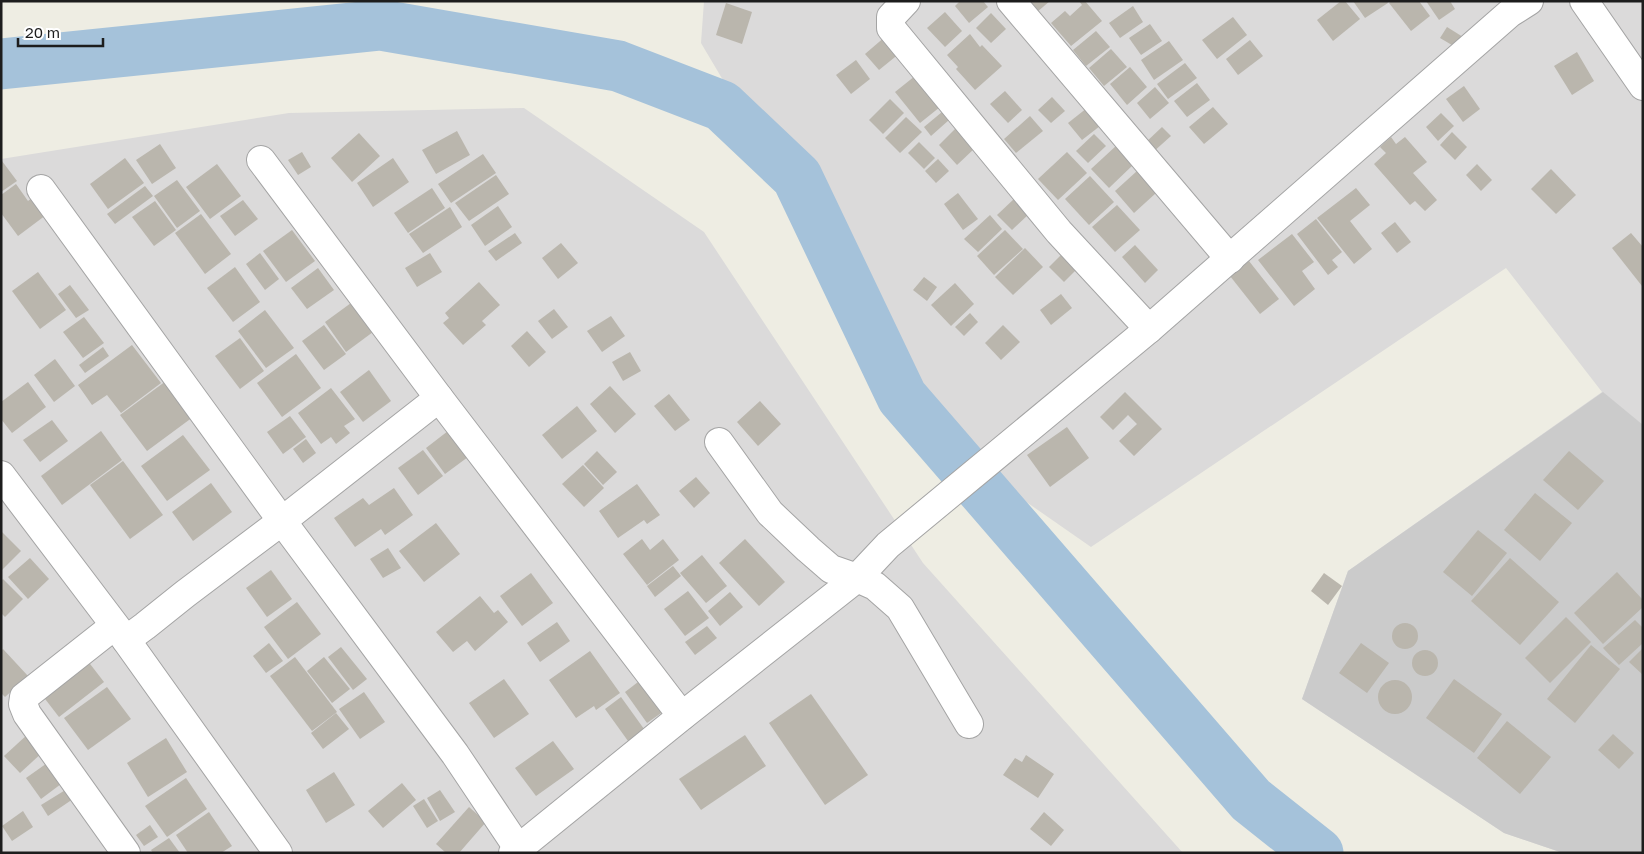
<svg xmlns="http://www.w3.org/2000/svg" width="1644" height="854" viewBox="0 0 1644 854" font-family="'Golos Text',sans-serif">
<rect width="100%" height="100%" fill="#eeede3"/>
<!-- residential -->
<g fill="#dbdada">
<path d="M704,1H1643V853H1563L1504,833L1302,699L1348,571L1602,392L1506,268L1091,547L1012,492L923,417L701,43Z"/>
<path d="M524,108L704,232L923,563L1183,853H1V159L289,113Z"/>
</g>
<!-- religious -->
<path fill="#cbcbcb" d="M1603,392L1643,425V853H1563L1504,833L1302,699L1348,571Z"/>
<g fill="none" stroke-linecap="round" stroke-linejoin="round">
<!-- river -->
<path stroke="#a5c2da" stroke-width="51" d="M1,64L381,25L618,66L722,106L797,177L902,397L1251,800L1318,853"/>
</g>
<!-- building -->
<g fill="#bab6ad">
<path d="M960,1H983L988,7L969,23L955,6Z"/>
<path d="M1028,1H1050L1037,12Z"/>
<path d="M1079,1H1085L1102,21L1071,46L1051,23L1065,11L1070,16L1082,5Z"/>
<path d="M1341,1H1345L1360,19L1333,41L1317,20Z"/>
<path d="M1353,1H1387L1388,3L1365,18Z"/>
<path d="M1392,1H1419L1430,16L1411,31L1389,3Z"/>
<path d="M1426,1H1450L1455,9L1439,20Z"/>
<path d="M726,3L752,12L742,44L716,35Z"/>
<path d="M1133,6L1143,22L1120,38L1109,23Z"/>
<path d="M945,12L962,31L945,47L927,28Z"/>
<path d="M991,13L1006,29L991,43L976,28Z"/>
<path d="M1233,17L1247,35L1217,59L1202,40Z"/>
<path d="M1150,24L1162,41L1141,55L1129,38Z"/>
<path d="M1447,27L1463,37L1457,48L1440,38Z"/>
<path d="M1096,31L1110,47L1086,66L1073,50Z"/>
<path d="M970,34L980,47L982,45L1002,66L975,90L956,69L958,67L947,55Z"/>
<path d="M886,36L900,53L879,70L865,54Z"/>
<path d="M1250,40L1263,56L1238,75L1226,59Z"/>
<path d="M1169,41L1183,60L1154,80L1141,60Z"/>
<path d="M1111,49L1127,67L1104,86L1089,68Z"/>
<path d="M1577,52L1594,81L1572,95L1554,66Z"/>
<path d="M856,60L870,79L851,94L836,75Z"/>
<path d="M1185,63L1197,78L1168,99L1157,84Z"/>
<path d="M1130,67L1147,87L1127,105L1110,84Z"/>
<path d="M920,72L945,103L920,123L895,92Z"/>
<path d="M1197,83L1210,100L1187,117L1174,101Z"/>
<path d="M1464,86L1480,109L1463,122L1446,99Z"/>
<path d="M1155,87L1169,103L1150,119L1137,103Z"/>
<path d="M1005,91L1022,110L1008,123L990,104Z"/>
<path d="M1052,97L1065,111L1051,123L1038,110Z"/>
<path d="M890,99L904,113L883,134L869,120Z"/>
<path d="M1213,107L1228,124L1204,144L1189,127Z"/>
<path d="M1087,108L1100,126L1082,140L1068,123Z"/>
<path d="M942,112L949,120L931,136L924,127Z"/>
<path d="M1441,113L1454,126L1438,141L1426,127Z"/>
<path d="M1030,116L1043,131L1016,153L1004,139Z"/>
<path d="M906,117L922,132L900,153L885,138Z"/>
<path d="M1162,127L1171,136L1152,153L1144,144Z"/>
<path d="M956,128L975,148L957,165L939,145Z"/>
<path d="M457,131L470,155L436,174L422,150Z"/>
<path d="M1452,132L1467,147L1455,160L1440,145Z"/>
<path d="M359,133L380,156L352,182L331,158Z"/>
<path d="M1094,134L1106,146L1088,163L1076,151Z"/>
<path d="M1391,137L1396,144L1405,137L1427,162L1413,173L1437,200L1425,211L1415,201L1410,205L1374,164L1386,153L1380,147Z"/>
<path d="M919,142L935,158L924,169L908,153Z"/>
<path d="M160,144L176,168L152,184L136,160Z"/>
<path d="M1117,145L1134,164L1109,188L1091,169Z"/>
<path d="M302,152L311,167L298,175L288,160Z"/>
<path d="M1067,152L1087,173L1058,200L1038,179Z"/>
<path d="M483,154L496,173L451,203L438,184Z"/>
<path d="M125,158L144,183L108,209L90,184Z"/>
<path d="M393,158L409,182L373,207L357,183Z"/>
<path d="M938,159L949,171L936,183L925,171Z"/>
<path d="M2,161L17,181L1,192V162Z"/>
<path d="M217,164L241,196L210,219L186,187Z"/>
<path d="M1477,164L1492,180L1481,191L1466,175Z"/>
<path d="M1551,169L1576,195L1556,214L1531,189Z"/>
<path d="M1137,171L1156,193L1134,213L1115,191Z"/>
<path d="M496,175L509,194L469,221L455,203Z"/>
<path d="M1090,176L1114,202L1089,225L1065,199Z"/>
<path d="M177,180L200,211L177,228L154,196Z"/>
<path d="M16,184L28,201L33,197L46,215L18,236L1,213V195Z"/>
<path d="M145,186L153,196L115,224L107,214Z"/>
<path d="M432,188L445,208L408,233L394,213Z"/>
<path d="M1356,188L1370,205L1350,221L1372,249L1354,264L1317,218Z"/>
<path d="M958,193L978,219L963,230L944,204Z"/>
<path d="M1015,198L1030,213L1012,230L997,215Z"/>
<path d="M243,200L258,219L235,236L220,216Z"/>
<path d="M155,201L176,230L154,246L132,217Z"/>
<path d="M1117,205L1140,230L1115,252L1092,227Z"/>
<path d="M498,206L512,227L485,246L471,225Z"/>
<path d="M450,207L462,227L423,253L409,234Z"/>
<path d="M201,214L231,254L205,274L175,233Z"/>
<path d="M990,215L1002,229L978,252L964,239Z"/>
<path d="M1316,219L1342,252L1332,260L1338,267L1328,275L1297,234Z"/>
<path d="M1395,222L1411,242L1397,253L1381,233Z"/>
<path d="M292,230L315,261L286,282L263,251Z"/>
<path d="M1005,230L1023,249L994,275L977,256Z"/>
<path d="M515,233L522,243L496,261L488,251Z"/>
<path d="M1631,233L1643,247L1642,286L1612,248Z"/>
<path d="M1292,234L1314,262L1302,271L1315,289L1294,306L1258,260Z"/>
<path d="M561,243L578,263L558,279L542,258Z"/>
<path d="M1135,245L1158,270L1145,283L1122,257Z"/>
<path d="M1025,248L1043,267L1013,295L995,277Z"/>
<path d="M1067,249L1082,264L1064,282L1049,267Z"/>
<path d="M260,253L279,279L265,290L246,264Z"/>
<path d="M430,253L442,272L417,287L405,268Z"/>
<path d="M1249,261L1279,299L1260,314L1230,276Z"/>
<path d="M235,267L260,302L233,322L207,288Z"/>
<path d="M318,268L334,290L307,309L291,288Z"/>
<path d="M38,272L66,310L40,329L12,291Z"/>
<path d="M924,277L937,287L927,301L913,290Z"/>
<path d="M479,282L500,305L482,321L486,325L463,345L443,323L449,318L445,313Z"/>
<path d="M955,283L974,304L951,326L931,305Z"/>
<path d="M70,285L89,310L76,318L58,294Z"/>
<path d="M1061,294L1072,308L1051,325L1040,310Z"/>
<path d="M351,303L373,332L346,352L325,322Z"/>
<path d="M554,309L568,327L552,339L538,321Z"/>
<path d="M265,310L294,348L266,368L238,331Z"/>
<path d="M970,313L978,322L964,336L955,327Z"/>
<path d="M611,316L625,336L602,352L587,331Z"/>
<path d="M84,317L104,343L83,358L63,332Z"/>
<path d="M324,325L346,354L324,370L302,341Z"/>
<path d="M1003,325L1020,342L1001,360L985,343Z"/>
<path d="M527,331L546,352L529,367L511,346Z"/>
<path d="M240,338L264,371L240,389L215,356Z"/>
<path d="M132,345L161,383L121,413L107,395L92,405L78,385Z"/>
<path d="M103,347L109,356L85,373L79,365Z"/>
<path d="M630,352L641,371L623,381L612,362Z"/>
<path d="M296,354L321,388L282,417L257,383Z"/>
<path d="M55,359L75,386L54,402L34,375Z"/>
<path d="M369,370L391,401L363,422L340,392Z"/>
<path d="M166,381L193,417L147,451L120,415Z"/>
<path d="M28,382L46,407L12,433L1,419V402Z"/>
<path d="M610,386L636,414L615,433L590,404Z"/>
<path d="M331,388L355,419L344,426L350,433L336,444L331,437L321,444L298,413Z"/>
<path d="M1125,392L1162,429L1134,456L1119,441L1137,424L1128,415L1113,430L1100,417Z"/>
<path d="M669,394L690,420L675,431L654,406Z"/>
<path d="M760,401L781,424L758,446L737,422Z"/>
<path d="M577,406L597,431L562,459L542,435Z"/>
<path d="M290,416L306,437L283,454L267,432Z"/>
<path d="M52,420L68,441L40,462L23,440Z"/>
<path d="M1067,427L1089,458L1050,487L1027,455Z"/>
<path d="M101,431L122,460L62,505L41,476Z"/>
<path d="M448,431L468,457L445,474L426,448Z"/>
<path d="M183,435L210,470L167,501L141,466Z"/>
<path d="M306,439L316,453L303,463L293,449Z"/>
<path d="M423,450L443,476L418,495L398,468Z"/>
<path d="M597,451L617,472L603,485L584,464Z"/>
<path d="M1569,451L1604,481L1578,510L1543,480Z"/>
<path d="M123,461L163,515L130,539L90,485Z"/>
<path d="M583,465L604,488L584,507L562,484Z"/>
<path d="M696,477L710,493L694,508L679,491Z"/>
<path d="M211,483L232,512L193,541L172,512Z"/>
<path d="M637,484L660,515L647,524L644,520L618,538L599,511Z"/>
<path d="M394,488L413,515L385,535L381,529L355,547L334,518L363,498L369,505Z"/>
<path d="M1535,493L1572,523L1540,561L1504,530Z"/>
<path d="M436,523L460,554L424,582L399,551Z"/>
<path d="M1478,530L1507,553L1472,596L1443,572Z"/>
<path d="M1,531L21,551L1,571Z"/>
<path d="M642,539L650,550L663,539L679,560L647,585L623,554Z"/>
<path d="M745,539L785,582L759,606L719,563Z"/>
<path d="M388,548L401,568L383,578L370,559Z"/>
<path d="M702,555L727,586L706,603L680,573Z"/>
<path d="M30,558L49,579L28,599L8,577Z"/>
<path d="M1510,558L1559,602L1520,645L1471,601Z"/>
<path d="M673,566L681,576L655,597L647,586Z"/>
<path d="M271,570L292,599L267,617L246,588Z"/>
<path d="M1617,572L1643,600V607L1603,644L1574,613Z"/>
<path d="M531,573L553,603L522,626L500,596Z"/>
<path d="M1324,573L1342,586L1328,605L1311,591Z"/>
<path d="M3,579L23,599L5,617L1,613V581Z"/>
<path d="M688,591L709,618L685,636L664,609Z"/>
<path d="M730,592L743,607L720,626L708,611Z"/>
<path d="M480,596L494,613L498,610L508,622L475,651L467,641L453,652L436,632Z"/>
<path d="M297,602L321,634L288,659L264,627Z"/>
<path d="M1566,617L1591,642L1550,683L1525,658Z"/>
<path d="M1635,620L1643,628V643L1619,665L1603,648Z"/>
<path d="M557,622L570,641L540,662L527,643Z"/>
<circle cx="1405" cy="636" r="13"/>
<path d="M707,626L717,638L695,655L685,642Z"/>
<path d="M269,643L283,661L266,673L253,656Z"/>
<path d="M1361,643L1389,663L1367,693L1339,673Z"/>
<path d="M1591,645L1620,669L1575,723L1547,699Z"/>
<path d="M341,647L367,679L353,690L328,657Z"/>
<path d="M1643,648V675L1629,662Z"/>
<path d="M3,649L28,676L5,697L1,693V651Z"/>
<circle cx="1425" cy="663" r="13"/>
<path d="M590,651L620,693L596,710L594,706L576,718L549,680Z"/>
<path d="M295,657L337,712L312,731L270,676Z"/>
<path d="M324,657L350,689L332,703L307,671Z"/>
<path d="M87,660L104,682L59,717L42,695Z"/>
<path d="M504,679L529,714L494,738L469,703Z"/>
<path d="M642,679L664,711L647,723L625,692Z"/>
<path d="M1454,679L1502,714L1474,753L1426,718Z"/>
<circle cx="1395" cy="697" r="17"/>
<path d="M107,687L131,719L88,750L64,718Z"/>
<path d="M364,692L385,722L360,739L339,709Z"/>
<path d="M811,694L868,775L825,805L769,723Z"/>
<path d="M621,697L644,729L628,741L605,709Z"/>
<path d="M336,713L349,729L323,749L311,733Z"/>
<path d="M1507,721L1551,757L1520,794L1477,758Z"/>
<path d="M28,734L44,751L20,773L4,756Z"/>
<path d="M1613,734L1634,753L1619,769L1598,750Z"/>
<path d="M745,735L766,766L701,810L679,779Z"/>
<path d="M166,738L187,772L148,797L127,763Z"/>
<path d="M553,741L574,769L536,796L515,768Z"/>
<path d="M1026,755L1054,774L1038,798L1003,775L1015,758L1022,762Z"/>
<path d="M50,761L65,781L41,799L26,778Z"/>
<path d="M334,772L355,805L326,823L306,790Z"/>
<path d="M186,778L207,809L167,837L145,806Z"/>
<path d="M402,783L416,800L383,828L368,811Z"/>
<path d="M67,789L73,799L48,816L41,805Z"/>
<path d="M440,790L455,812L440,821L427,798Z"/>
<path d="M424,799L438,821L427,828L413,806Z"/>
<path d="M469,807L486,822L459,853H446L436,844Z"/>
<path d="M23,811L33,827L12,841L2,826Z"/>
<path d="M209,812L232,846L221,853H188L176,835Z"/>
<path d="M1044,812L1064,830L1051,846L1030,829Z"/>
<path d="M150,825L158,837L144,846L136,835Z"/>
<path d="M169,838L180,853H153L151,850Z"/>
</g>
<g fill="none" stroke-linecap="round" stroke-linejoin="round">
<defs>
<g id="minor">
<path d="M906,1L891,17V28L1059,232L1149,329"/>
<path d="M1011,1L1230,259"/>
<path d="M261,160L439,398L682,716"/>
<path d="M41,189L282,521L455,754L518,848"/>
<path d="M719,442L770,513L808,549L831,569L857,578L875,586L900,608L969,724"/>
<path d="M1,475L126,640L278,853"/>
<path d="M114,626L24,697L23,704L27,714L126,853"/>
<path d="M126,640L145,626L185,594L282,521L439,398"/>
<path d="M513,853L682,716L857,578L888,545L1149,329L1510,13L1529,1"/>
</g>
<path id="tertiary" d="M1584,1L1643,86"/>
</defs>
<!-- minor casing -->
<use href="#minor" stroke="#a4a4a4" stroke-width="30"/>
<!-- tertiary casing -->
<use href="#tertiary" stroke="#a4a4a4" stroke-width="30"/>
<!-- minor -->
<use href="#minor" stroke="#fff" stroke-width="28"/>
<!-- tertiary -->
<use href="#tertiary" stroke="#fff" stroke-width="28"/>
</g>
<!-- border -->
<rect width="1644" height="854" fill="none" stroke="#1d1d1d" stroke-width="5"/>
<!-- scale -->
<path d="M18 38v8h85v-8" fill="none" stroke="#1d1d1d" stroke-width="2.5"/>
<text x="25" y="38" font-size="15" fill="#1d1d1d" stroke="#ffffff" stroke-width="4" paint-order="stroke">20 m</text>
</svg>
